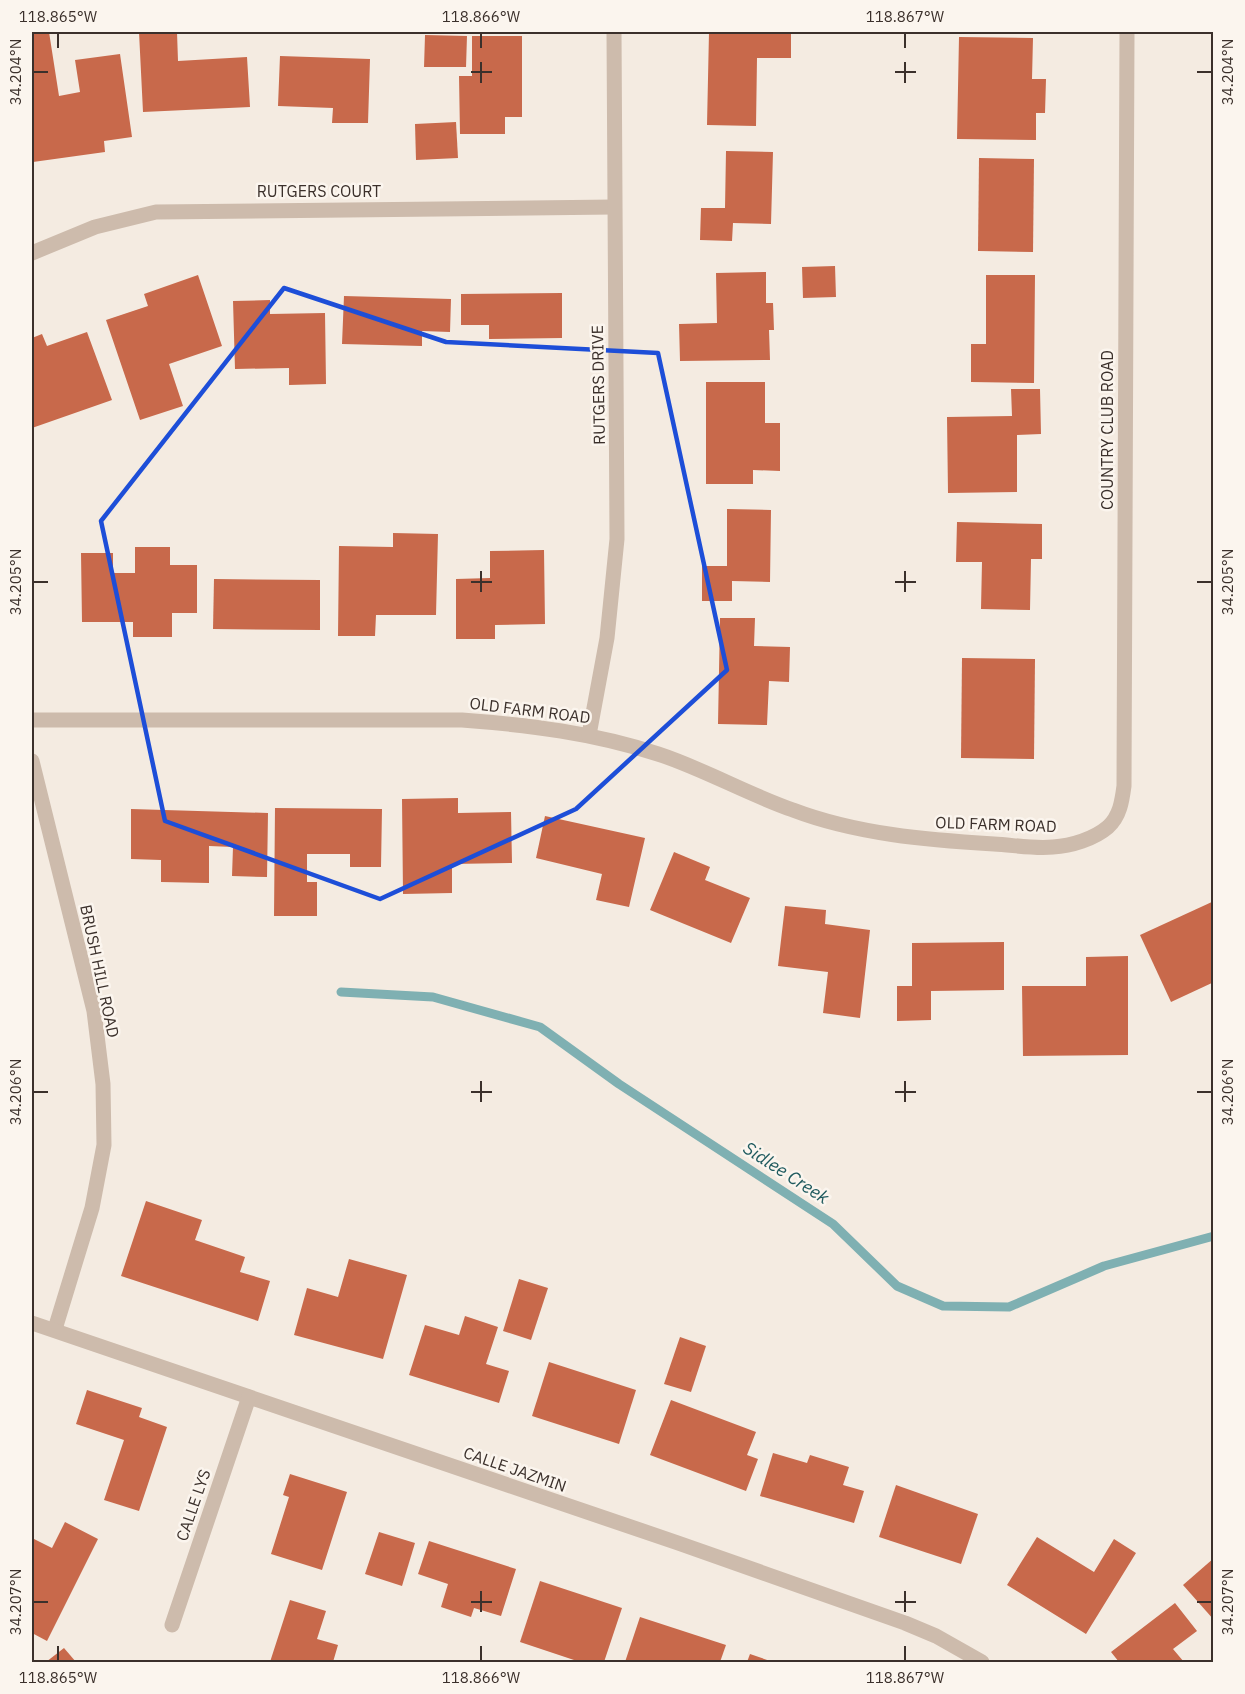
<svg xmlns="http://www.w3.org/2000/svg" width="1245" height="1694" viewBox="0 0 1245 1694" font-family="'IBM Plex Sans',sans-serif">
<rect width="100%" height="100%" fill="#f4ebe1"/>
<g fill="none" stroke-linecap="round" stroke-linejoin="round">
<!-- stream -->
<path stroke="#7fb0b2" stroke-width="9" d="M341,992L433,997L540,1027L619,1084L833,1224L897,1286L943,1306L1009,1307L1104,1266L1214,1236"/>
</g>
<!-- building -->
<g fill="#c8694b">
<path d="M32,32H49L59,96L80,92L75,60L120,54L132,137L104,141L105,152L33,162Z"/>
<path d="M139,32H177L178,61L247,57L250,107L143,112Z"/>
<path d="M709,32H791V58H757L756,126L707,125Z"/>
<path d="M425,35L467,36L466,67H424Z"/>
<path d="M472,36H522V117H505V134H460L459,76H472Z"/>
<path d="M959,37L1033,38L1032,79H1046L1045,113H1036V140L957,139Z"/>
<path d="M280,56L370,59L368,123H332L333,108L278,106Z"/>
<path d="M456,122L458,158L416,160L415,124Z"/>
<path d="M726,151L773,152L771,224L733,223L732,241L700,240L701,208H725Z"/>
<path d="M979,158L1034,159L1033,252L978,251Z"/>
<path d="M835,266L836,297L803,298L802,267Z"/>
<path d="M766,272V303H773L774,330H769L770,360L680,361L679,324L717,323L716,273Z"/>
<path d="M198,275L222,346L169,364L183,406L140,420L106,320L148,306L144,294Z"/>
<path d="M986,275H1035L1034,383L971,382V344H986Z"/>
<path d="M562,293V338L489,339V325H461V294Z"/>
<path d="M344,296L451,299L450,332L422,331V346L342,344Z"/>
<path d="M270,300V314L325,313L326,384L289,385V368L235,369L233,301Z"/>
<path d="M87,332L112,400L32,428V338L42,334L47,346Z"/>
<path d="M706,382H765V423H780V471L753,470V484H706Z"/>
<path d="M1011,389H1040L1041,434L1017,435V492L948,493L947,417L1012,416Z"/>
<path d="M727,509L771,510L770,582L732,581V601H702V566H727Z"/>
<path d="M957,522L1042,524V559H1031L1030,610L981,609L982,562H956Z"/>
<path d="M393,533L438,534L436,615H376L375,636H338L339,546L393,547Z"/>
<path d="M135,547H170V565H197V613H172V637H133V622H82L81,553H113V573H135Z"/>
<path d="M544,550L545,624L495,625V639H456V579L490,578V551Z"/>
<path d="M214,579L320,580V630L213,629Z"/>
<path d="M720,618H755L754,646L790,647L789,682L769,681L767,725L718,724Z"/>
<path d="M962,658L1035,659L1034,759L961,758Z"/>
<path d="M458,798V813L511,812L512,863L452,864V893L403,894L402,799Z"/>
<path d="M275,808L382,809L381,867H350V854H307V882H317V916H274Z"/>
<path d="M131,809L268,813L267,877L232,876L233,847L209,846V883L161,882V860L131,859Z"/>
<path d="M545,816L645,838L629,907L596,900L602,874L536,858Z"/>
<path d="M674,852L710,867L705,880L750,898L731,943L650,910Z"/>
<path d="M1214,901V982L1171,1002L1140,935Z"/>
<path d="M785,906L826,910L825,924L870,930L860,1018L823,1013L828,972L778,966Z"/>
<path d="M1004,942V990L931,991V1020L897,1021V986H912V943Z"/>
<path d="M1128,956V1055L1023,1056L1022,986H1086V957Z"/>
<path d="M146,1201L202,1220L195,1240L245,1257L240,1272L270,1281L258,1321L121,1276Z"/>
<path d="M349,1259L407,1275L383,1359L294,1335L307,1288L338,1297Z"/>
<path d="M519,1279L548,1288L531,1340L503,1331Z"/>
<path d="M465,1316L498,1327L486,1364L509,1371L499,1403L409,1375L425,1325L459,1335Z"/>
<path d="M680,1337L706,1346L691,1392L664,1384Z"/>
<path d="M549,1362L636,1390L619,1444L532,1416Z"/>
<path d="M87,1390L142,1408L139,1417L167,1427L139,1511L104,1500L124,1440L76,1424Z"/>
<path d="M671,1400L756,1432L747,1455L758,1459L746,1491L650,1455Z"/>
<path d="M773,1453L807,1463L810,1455L849,1467L843,1485L864,1491L854,1523L760,1496Z"/>
<path d="M290,1474L347,1492L322,1570L271,1554L289,1497L283,1495Z"/>
<path d="M896,1485L978,1514L961,1564L879,1537Z"/>
<path d="M65,1522L98,1539L47,1641L32,1633V1538L52,1548Z"/>
<path d="M379,1532L415,1543L402,1586L365,1574Z"/>
<path d="M1037,1537L1094,1572L1114,1539L1136,1553L1086,1634L1007,1585Z"/>
<path d="M429,1541L516,1569L501,1616L474,1608L471,1617L441,1607L448,1584L418,1574Z"/>
<path d="M1214,1558V1620L1183,1585Z"/>
<path d="M540,1581L622,1608L604,1662H580L520,1642Z"/>
<path d="M290,1600L326,1611L317,1639L338,1645L333,1662H270Z"/>
<path d="M1175,1603L1197,1631L1173,1649L1184,1662H1119L1111,1652Z"/>
<path d="M640,1617L726,1645L720,1662H625Z"/>
<path d="M64,1648L76,1662H46Z"/>
<path d="M750,1654L773,1662H747Z"/>
</g>
<g fill="none" stroke-linecap="round" stroke-linejoin="round">
<!-- minor -->
<g stroke="#cdbbac" stroke-width="15">
<path d="M32,253L95,227L156,212L614,207"/>
<path d="M32,720H462C529,725 594,733 658,754C704,769 747,794 793,810C856,834 927,840 994,844C1013,845 1034,849 1053,847C1071,846 1094,839 1108,827C1120,816 1122,801 1124,786L1127,32"/>
<path d="M589,735L607,638L617,539L614,32"/>
<path d="M32,761L94,1011L103,1084L104,1145L92,1208L55,1329"/>
<path d="M32,1323L678,1543L905,1623L936,1636L982,1662"/>
<path d="M172,1625L249,1397"/>
</g>
</g>
<!-- marked area -->
<path fill="none" stroke="#1d4ed8" stroke-width="4.5" stroke-linejoin="round" d="M284,288L446,342L658,353L727,670L576,809L380,899L165,821L101,521Z"/>
<!-- ticks -->
<path fill="none" stroke="#3b302b" stroke-width="2" d="M58,33V48M481,33V48M905,33V48M481,62V83M905,62V83M33,72H48M471,72H492M895,72H916M1197,72H1212M481,571V592M905,571V592M33,582H48M471,582H492M895,582H916M1197,582H1212M481,1081V1102M905,1081V1102M33,1092H48M471,1092H492M895,1092H916M1197,1092H1212M481,1591V1612M905,1591V1612M33,1602H48M471,1602H492M895,1602H916M1197,1602H1212M58,1646V1661M481,1646V1661M905,1646V1661"/>
<g text-anchor="middle" stroke-width="5" stroke-linejoin="round" paint-order="stroke">
<!-- street labels -->
<g font-size="16" fill="#3b302b" stroke="#fbf5ee">
<text x="319" y="197">RUTGERS COURT</text>
<text transform="translate(598 385) rotate(-91)" y="6">RUTGERS DRIVE</text>
<text transform="translate(1107 430) rotate(-90)" y="6">COUNTRY CLUB ROAD</text>
<text transform="translate(530 710) rotate(7)" y="6">OLD FARM ROAD</text>
<text transform="translate(996 824) rotate(2)" y="6">OLD FARM ROAD</text>
<text transform="translate(100 971) rotate(78)" y="6">BRUSH HILL ROAD</text>
<text transform="translate(515 1469) rotate(19)" y="6">CALLE JAZMIN</text>
<text transform="translate(193 1505) rotate(-71)" y="6">CALLE LYS</text>
</g>
<!-- water labels -->
<g font-size="18" font-style="italic" fill="#1f5a5e" stroke="#fbf5ee">
<text transform="translate(786 1173) rotate(33)" y="6">Sidlee Creek</text>
</g>
</g>
<!-- border -->
<rect width="1245" height="1694" fill="none" stroke="#fbf5ee" stroke-width="66"/>
<rect x="33" y="33" width="1179" height="1628" fill="none" stroke="#3b302b" stroke-width="2"/>
<g font-size="15" text-anchor="middle" fill="#3b302b">
<text x="58" y="22">118.865°W</text>
<text x="481" y="22">118.866°W</text>
<text x="905" y="22">118.867°W</text>
<text transform="translate(1228 72) rotate(-90)" y="5">34.204°N</text>
<text transform="translate(16 72) rotate(-90)" y="5">34.204°N</text>
<text transform="translate(1228 582) rotate(-90)" y="5">34.205°N</text>
<text transform="translate(16 582) rotate(-90)" y="5">34.205°N</text>
<text transform="translate(1228 1092) rotate(-90)" y="5">34.206°N</text>
<text transform="translate(16 1092) rotate(-90)" y="5">34.206°N</text>
<text transform="translate(16 1602) rotate(-90)" y="5">34.207°N</text>
<text transform="translate(1228 1602) rotate(-90)" y="5">34.207°N</text>
<text x="58" y="1683">118.865°W</text>
<text x="481" y="1683">118.866°W</text>
<text x="905" y="1683">118.867°W</text>
</g>
</svg>
